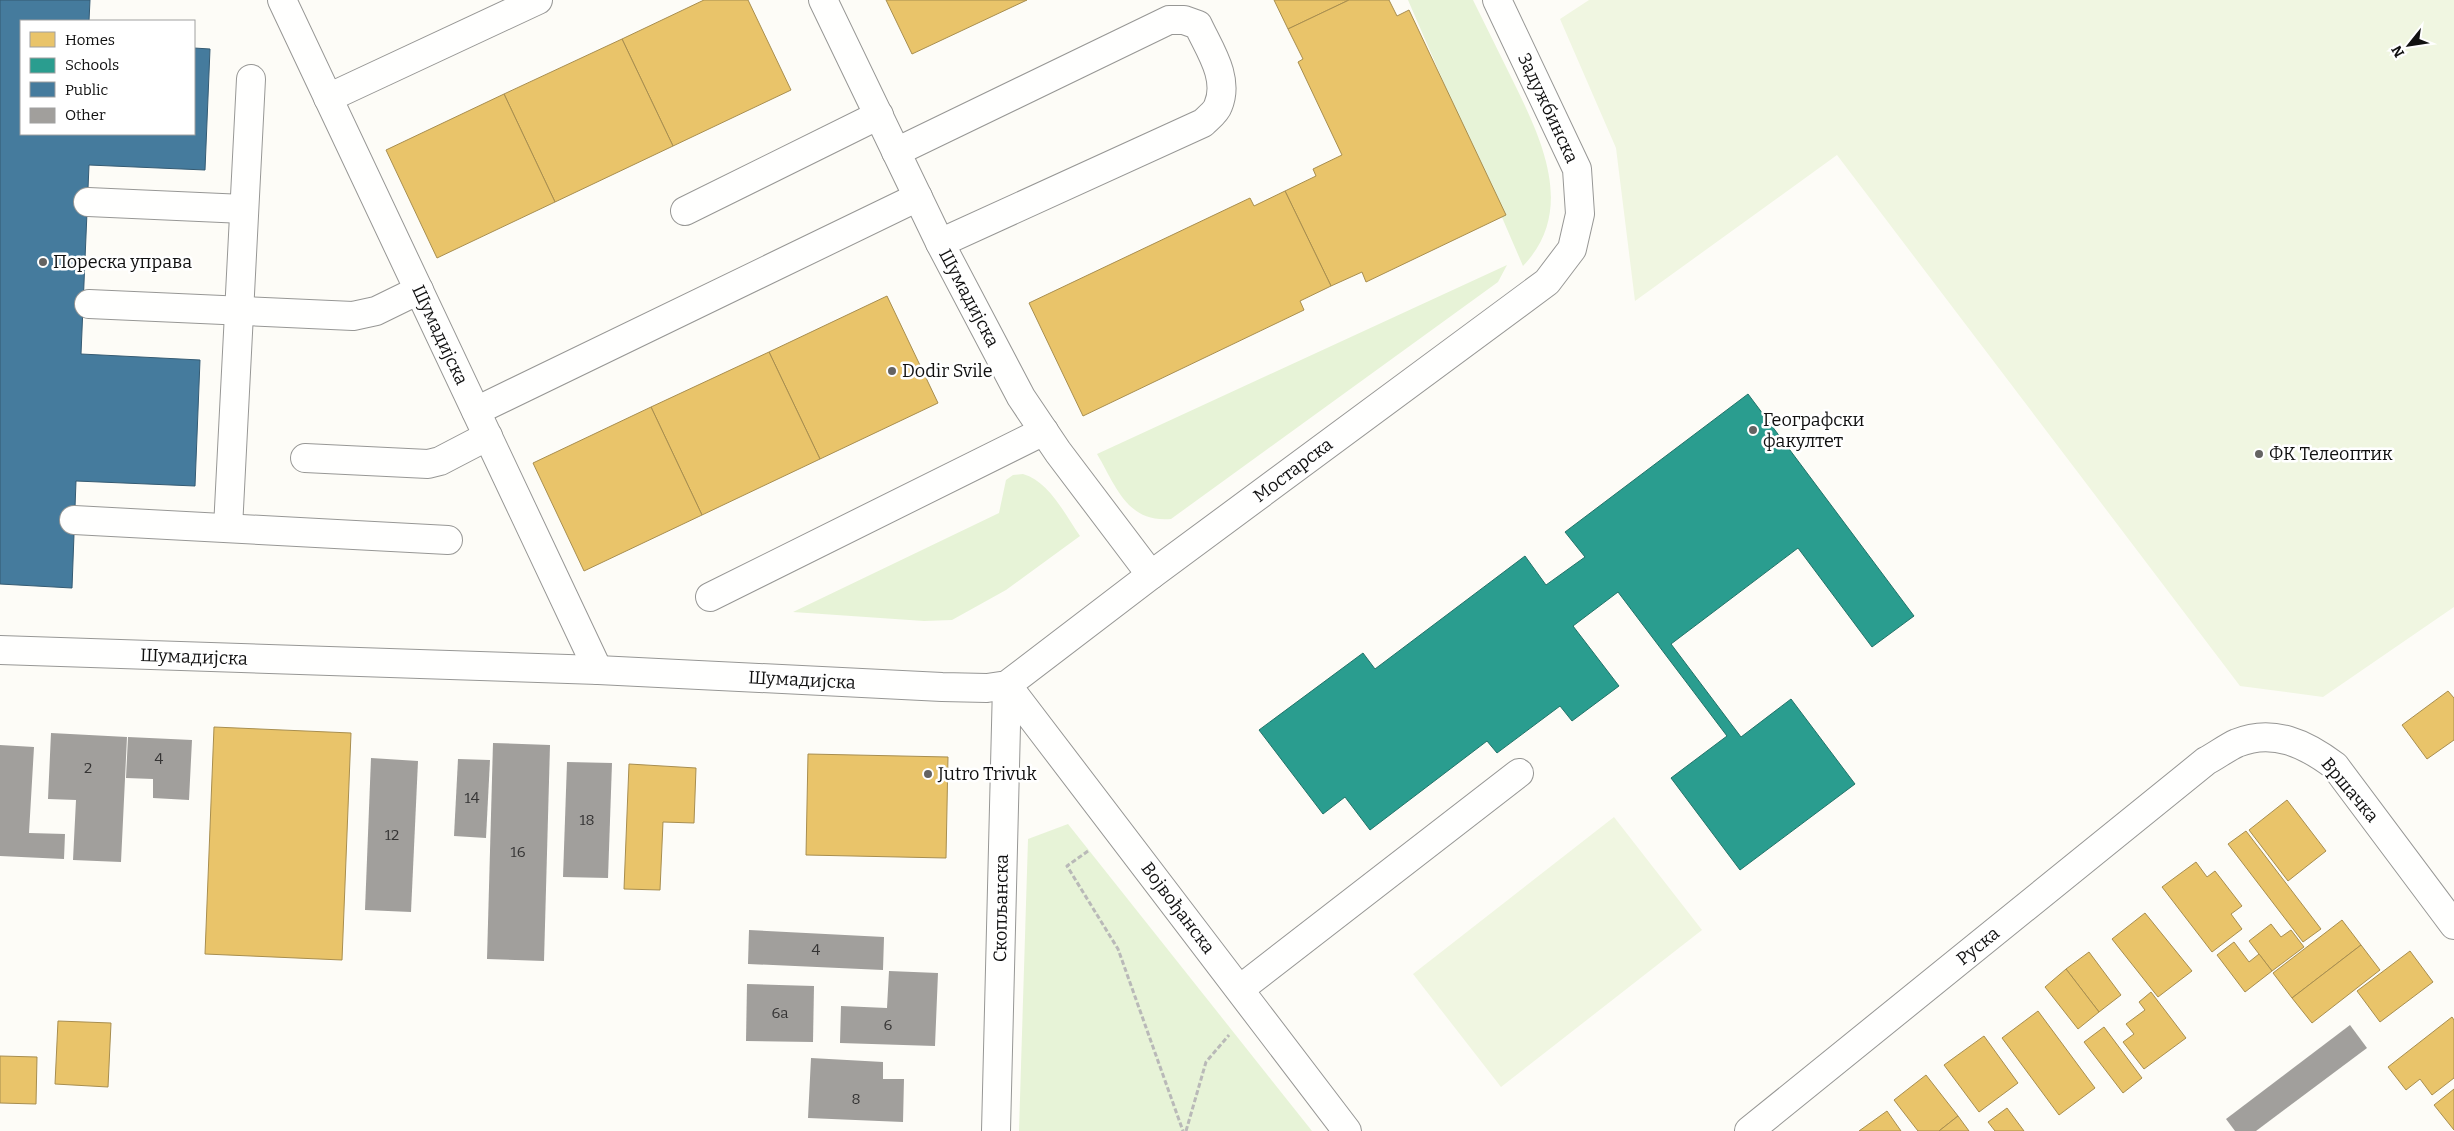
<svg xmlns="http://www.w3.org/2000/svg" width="2454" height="1131" viewBox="0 0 2454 1131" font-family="Bitter,serif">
<rect width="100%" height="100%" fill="#fdfcf7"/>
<!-- green -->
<g fill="#e7f3d7">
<path d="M1408,0H1473C1486,26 1499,53 1512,79C1541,138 1577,210 1523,266Z"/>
<path d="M1507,265L1498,282L1171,519C1127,523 1116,486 1097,454Z"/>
<path d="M1023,474C1050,482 1065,515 1080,536L1006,590L952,620L924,621L793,612L999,513L1006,480L1013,475Z"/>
<path d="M1068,824L1312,1131H1019L1028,839Z"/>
</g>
<!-- pitch -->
<g fill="#f0f6e1">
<path d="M1589,0H2454V607L2323,697L2240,686L1837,155L1635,301L1616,148L1560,19Z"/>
<path d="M1614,817L1702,930L1501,1087L1413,974Z"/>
</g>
<!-- homes -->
<g fill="#e9c46a" stroke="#a88e4f">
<path d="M704,0H748L791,90L673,146L622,39Z"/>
<path d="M886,0H1027L912,54Z"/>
<path d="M1274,0H1349L1288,29Z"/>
<path d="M1349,0H1389L1397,16L1409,10L1506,215L1366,282L1362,272L1331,286L1285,191L1316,176L1313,169L1342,155L1298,62L1303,59L1288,29Z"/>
<path d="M622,39L673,146L555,202L504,94Z"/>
<path d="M504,94L555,202L437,258L386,150Z"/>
<path d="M1285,191L1331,286L1300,301L1304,310L1083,416L1029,303L1250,198L1254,206Z"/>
<path d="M887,296L938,403L820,459L769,352Z"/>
<path d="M769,352L820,459L702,515L651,407Z"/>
<path d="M651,407L702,515L584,571L533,463Z"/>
<path d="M2448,691L2454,698V740L2427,759L2402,725Z"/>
<path d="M214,727L351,733L342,960L205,954Z"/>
<path d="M808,754L948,757L946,858L806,855Z"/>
<path d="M629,764L696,768L694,823L663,822L660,890L624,889Z"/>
<path d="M2287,800L2326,851L2288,881L2249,830Z"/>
<path d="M2246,831L2321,929L2303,942L2228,844Z"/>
<path d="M2196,862L2207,877L2215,871L2242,906L2231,914L2242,929L2212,952L2162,887Z"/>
<path d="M2145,913L2192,971L2158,997L2112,939Z"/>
<path d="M2342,920L2361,945L2292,998L2273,973Z"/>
<path d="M2271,924L2281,937L2291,930L2304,947L2272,971L2249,941Z"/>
<path d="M2234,942L2249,962L2259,954L2272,971L2245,992L2217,955Z"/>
<path d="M2361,945L2380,970L2312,1023L2292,998Z"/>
<path d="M2410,951L2433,982L2380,1022L2357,991Z"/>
<path d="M2089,952L2121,995L2099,1012L2066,969Z"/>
<path d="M2066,969L2099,1012L2078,1029L2045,987Z"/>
<path d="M2151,992L2186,1038L2144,1069L2123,1042L2134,1034L2126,1024L2145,1010L2139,1002Z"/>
<path d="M2038,1011L2095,1088L2059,1115L2002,1038Z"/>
<path d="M2452,1017L2454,1020V1078L2432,1095L2420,1079L2406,1090L2388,1067Z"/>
<path d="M58,1021L111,1023L108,1087L55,1084Z"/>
<path d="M2104,1027L2142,1078L2123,1093L2084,1042Z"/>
<path d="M1984,1036L2018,1083L1979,1112L1944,1065Z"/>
<path d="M0,1056L37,1057L36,1104L0,1103Z"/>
<path d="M1926,1075L1958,1116L1939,1131H1918L1894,1100Z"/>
<path d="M2454,1089V1130L2434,1105Z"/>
<path d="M2007,1108L2024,1131H1995L1988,1122Z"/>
<path d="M1887,1111L1901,1131H1859Z"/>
<path d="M1958,1116L1969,1131H1939Z"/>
</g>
<!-- schools -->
<path fill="#2a9d8f" stroke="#227369" d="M1748,394L1914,616L1872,647L1798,548L1671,644L1741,737L1791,699L1855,784L1740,870L1671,778L1727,736L1618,592L1573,626L1619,686L1572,721L1560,706L1497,753L1487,741L1370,830L1345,797L1323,814L1259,730L1363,653L1375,669L1525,556L1546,585L1585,557L1565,532Z"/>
<!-- public -->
<path fill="#457b9d" stroke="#355b73" d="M0,0H90L89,21H21V134H194V48L210,49L205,170L89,165L81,354L200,360L195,486L76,481L72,588L0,584Z"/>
<!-- building -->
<g fill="#a19f9c">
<path d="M51,733L127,737L121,862L73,860L76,800L48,799Z"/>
<path d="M128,737L192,740L189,800L153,798V779L126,778Z"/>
<path d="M493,743L550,745L544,961L487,959Z"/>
<path d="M0,745L34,747L29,833L65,834L64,859L0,856Z"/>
<path d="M371,758L418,761L411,912L365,910Z"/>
<path d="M458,759L490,760L486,838L454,836Z"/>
<path d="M567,762L612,763L608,878L563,877Z"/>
<path d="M749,930L884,937L883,970L748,964Z"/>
<path d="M889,971L938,973L935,1046L840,1043L841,1006L887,1008Z"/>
<path d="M747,984L814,986L813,1042L746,1041Z"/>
<path d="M2350,1025L2367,1048L2256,1131H2235L2226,1119Z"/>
<path d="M811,1058L883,1062V1079H904L903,1122L808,1118Z"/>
</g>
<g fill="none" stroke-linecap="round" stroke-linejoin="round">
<defs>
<g id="minor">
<path d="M282,0L598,670"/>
<path d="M823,0L940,243L1021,397L1058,452L1151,575"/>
<path d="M328,98L538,0"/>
<path d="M896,152L1169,20H1184L1198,25C1209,49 1230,78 1218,106C1216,112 1208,118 1203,123L940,243"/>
<path d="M88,202L244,209"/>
<path d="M685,211L879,115"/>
<path d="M89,304L353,316L376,311L419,290"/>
<path d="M476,411L918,197"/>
<path d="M305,458L428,464L440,461L488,436"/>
<path d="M74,520L448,540"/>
<path d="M228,528L251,79"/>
<path d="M710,597L1044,431"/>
<path d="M0,650L598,670L942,687L987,688L1007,685L1151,575L1547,282L1572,249L1580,214L1577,169L1497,0"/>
<path d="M1007,685L1347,1131"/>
<path d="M1240,989L1519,773"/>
<path d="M996,1131L1007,685"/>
<path d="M1749,1131L2206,761C2216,756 2226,748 2237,743C2273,728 2306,744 2335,766L2454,925"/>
</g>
</defs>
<!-- minor casing -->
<use href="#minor" stroke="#979795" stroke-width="30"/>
<!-- path -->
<g stroke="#b9b9b8" stroke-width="3" stroke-dasharray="5 2.5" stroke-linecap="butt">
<path d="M1088,851L1067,866L1118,949L1183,1131"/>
<path d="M1186,1131L1206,1062L1229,1035"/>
</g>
<!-- minor -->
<use href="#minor" stroke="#fffffe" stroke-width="28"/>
</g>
<!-- markers -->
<g fill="#646362" stroke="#fff" stroke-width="2">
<circle cx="43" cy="262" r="5"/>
<circle cx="892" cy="371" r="5"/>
<circle cx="1753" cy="430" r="5"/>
<circle cx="2259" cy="454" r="5"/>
<circle cx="928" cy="774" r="5"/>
</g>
<g text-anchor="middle" stroke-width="5" stroke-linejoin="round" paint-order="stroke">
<!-- number labels -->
<g font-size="15" fill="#353434">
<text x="159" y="764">4</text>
<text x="88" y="773">2</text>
<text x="472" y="803">14</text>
<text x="587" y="825">18</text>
<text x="392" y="840">12</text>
<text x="518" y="857">16</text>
<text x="816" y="955">4</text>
<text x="780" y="1018">6a</text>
<text x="888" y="1030">6</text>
<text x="856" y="1104">8</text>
</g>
<!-- street labels -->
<g font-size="18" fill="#111" stroke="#fff">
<text transform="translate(1548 108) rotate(65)" y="6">Задужбинска</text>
<text transform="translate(969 298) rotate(62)" y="6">Шумадијска</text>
<text transform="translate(440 335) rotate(65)" y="6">Шумадијска</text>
<text transform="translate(1293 470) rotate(-37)" y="6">Мостарска</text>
<text transform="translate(194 657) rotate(2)" y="6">Шумадијска</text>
<text transform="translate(802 680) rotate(3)" y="6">Шумадијска</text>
<text transform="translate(2350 790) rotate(50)" y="6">Вршачка</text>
<text transform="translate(1001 908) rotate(-89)" y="6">Скопљанска</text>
<text transform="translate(1178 908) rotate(53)" y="6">Војвођанска</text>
<text transform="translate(1978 946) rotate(-39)" y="6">Руска</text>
</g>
<!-- poi labels -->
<g font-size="18" fill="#111" stroke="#fff" text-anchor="start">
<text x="53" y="268">Пореска управа</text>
<text x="902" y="377">Dodir Svile</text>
<text x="1763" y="426">Географски<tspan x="1763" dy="21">факултет</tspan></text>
<text x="2269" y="460">ФК Телеоптик</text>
<text x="938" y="780">Jutro Trivuk</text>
</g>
</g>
<!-- legend -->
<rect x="20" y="20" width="175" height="115" fill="#ffffff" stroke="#a0a0a0"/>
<rect x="30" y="32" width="25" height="15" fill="#e9c46a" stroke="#a0a0a0"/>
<text x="65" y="45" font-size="15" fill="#111111">Homes</text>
<rect x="30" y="58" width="25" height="15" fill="#2a9d8f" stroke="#a0a0a0"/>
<text x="65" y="70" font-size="15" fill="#111111">Schools</text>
<rect x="30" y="82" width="25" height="15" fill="#457b9d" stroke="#a0a0a0"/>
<text x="65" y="95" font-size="15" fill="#111111">Public</text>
<rect x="30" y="108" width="25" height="15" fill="#a19f9c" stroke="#a0a0a0"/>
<text x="65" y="120" font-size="15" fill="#111111">Other</text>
<!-- north arrow -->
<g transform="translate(2409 45) rotate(240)" stroke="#ffffff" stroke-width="4" paint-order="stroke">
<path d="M0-4L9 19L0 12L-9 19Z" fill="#111111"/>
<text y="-8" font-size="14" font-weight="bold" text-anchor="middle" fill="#111111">N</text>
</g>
</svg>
